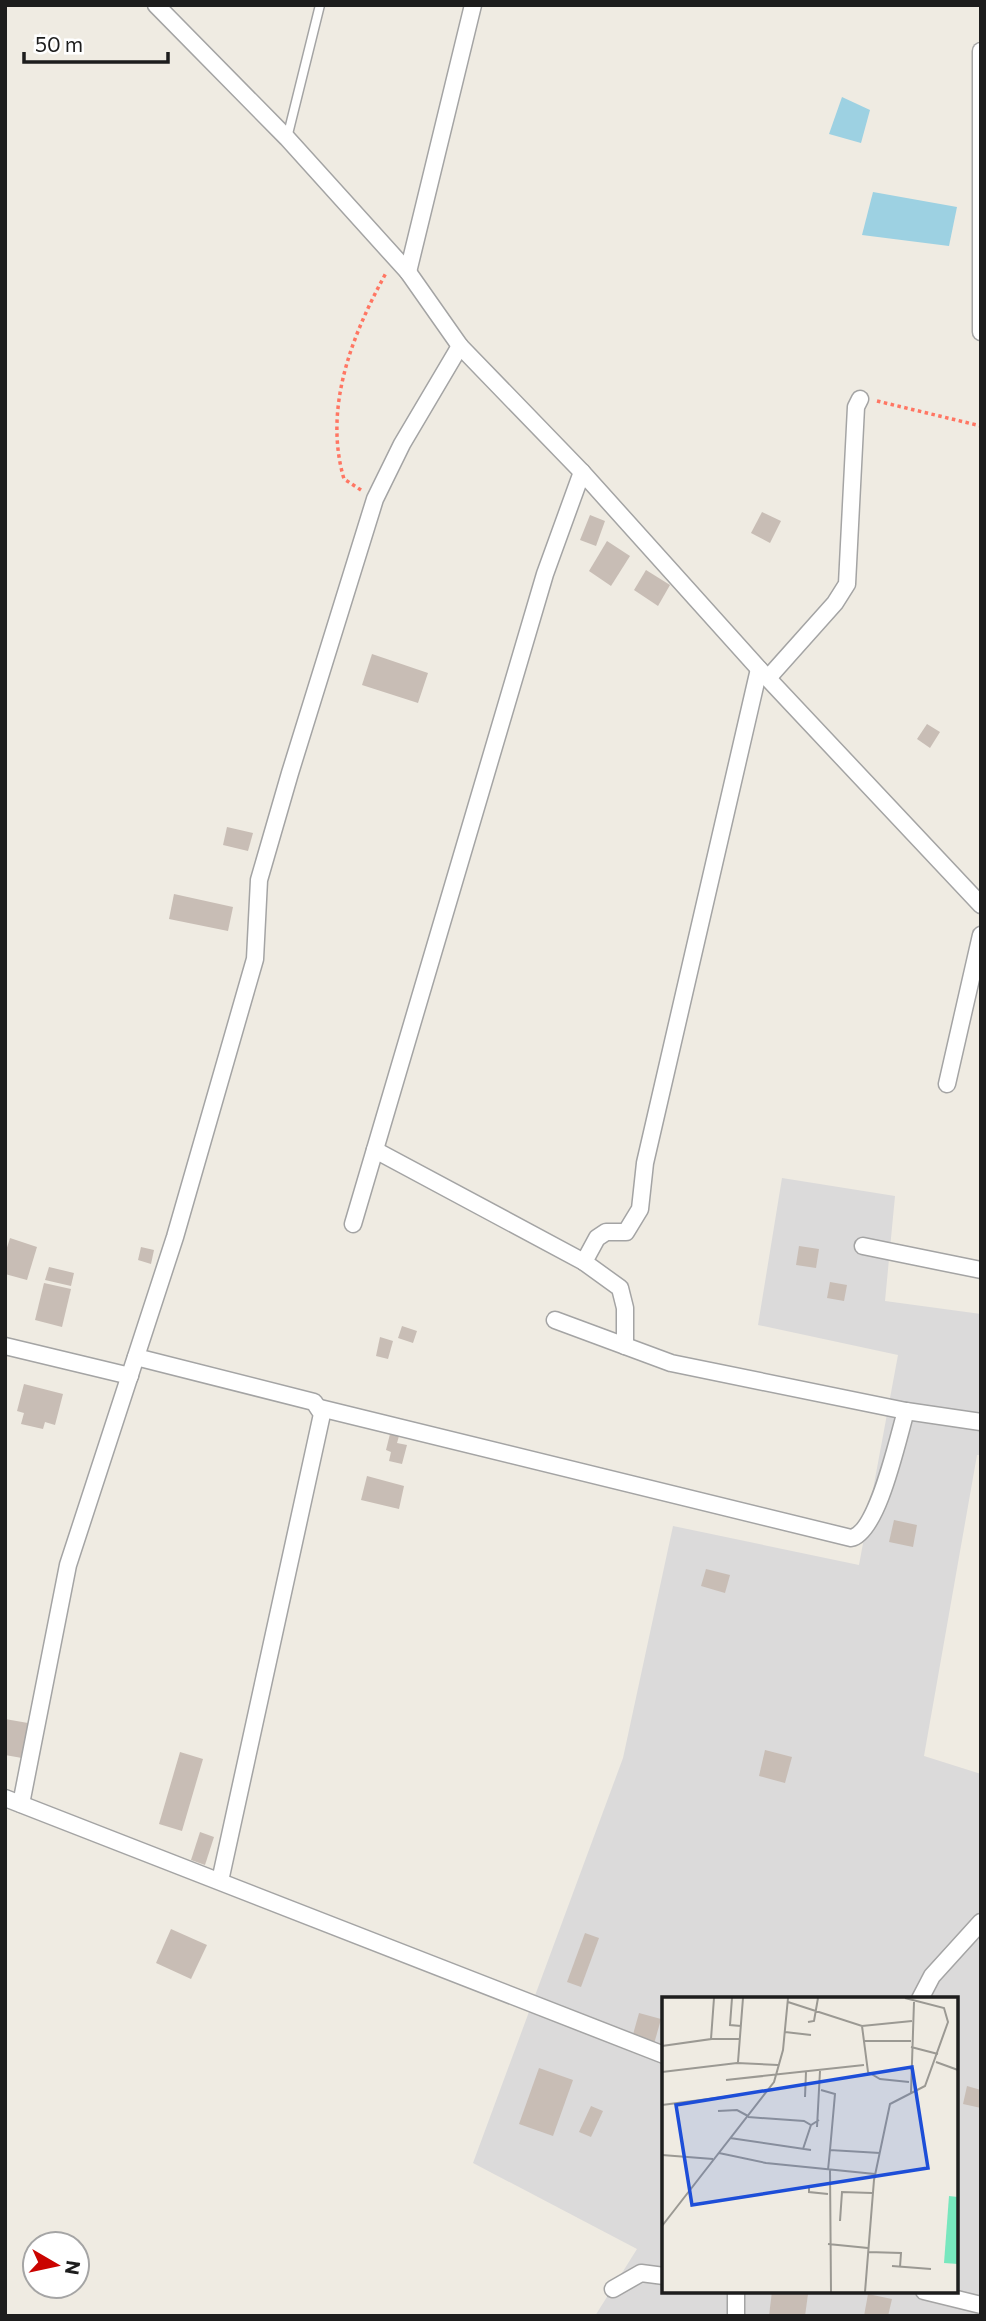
<svg xmlns="http://www.w3.org/2000/svg" width="986" height="2321" viewBox="0 0 986 2321" font-family="Commissioner,sans-serif">
<rect width="100%" height="100%" fill="#efebe2"/>
<!-- residential -->
<path fill="#dbdada" fill-rule="evenodd" d="M782,1178L895,1196L885,1301L981,1314V1455H977L924,1756L981,1774V2316H595L637,2249L473,2163L623,1758L673,1526L859,1565L898,1355L758,1325ZM664,1999H956V2291H664Z"/>
<!-- water -->
<g fill="#9dd1e2">
<path d="M842,97L870,110L861,143L829,134Z"/>
<path d="M873,192L957,207L949,246L862,235Z"/>
</g>
<!-- building -->
<g fill="#c8bdb5">
<path d="M762,512L781,521L770,543L751,533Z"/>
<path d="M590,515L605,521L596,546L580,540Z"/>
<path d="M607,541L630,556L611,586L589,571Z"/>
<path d="M646,570L670,585L658,606L634,590Z"/>
<path d="M372,654L428,673L418,703L362,685Z"/>
<path d="M927,724L940,732L930,748L917,739Z"/>
<path d="M227,827L253,833L248,851L223,845Z"/>
<path d="M174,894L233,907L228,931L169,919Z"/>
<path d="M10,1238L37,1247L27,1280L5,1274V1254Z"/>
<path d="M799,1246L819,1249L816,1268L796,1265Z"/>
<path d="M141,1247L154,1250L151,1264L138,1260Z"/>
<path d="M49,1267L74,1273L71,1286L45,1280Z"/>
<path d="M830,1282L847,1285L844,1301L827,1298Z"/>
<path d="M44,1283L71,1289L62,1327L35,1320Z"/>
<path d="M402,1326L417,1331L413,1343L398,1338Z"/>
<path d="M380,1337L393,1341L388,1359L376,1356Z"/>
<path d="M24,1384L63,1394L55,1425L45,1422L43,1429L21,1424L24,1413L17,1411Z"/>
<path d="M390,1434L399,1436L397,1443L407,1445L402,1464L389,1461L391,1452L386,1450Z"/>
<path d="M367,1476L404,1486L399,1509L361,1500Z"/>
<path d="M894,1520L917,1525L913,1547L889,1542Z"/>
<path d="M706,1569L730,1575L725,1593L701,1586Z"/>
<path d="M5,1719L28,1723L22,1758L5,1755Z"/>
<path d="M765,1750L792,1757L785,1783L759,1776Z"/>
<path d="M180,1752L203,1759L182,1831L159,1824Z"/>
<path d="M200,1832L214,1837L205,1865L191,1860Z"/>
<path d="M171,1929L207,1945L191,1979L156,1963Z"/>
<path d="M585,1933L599,1938L581,1987L567,1982Z"/>
<path d="M639,2013L661,2019L654,2044L632,2038Z"/>
<path d="M539,2068L573,2080L553,2136L519,2124Z"/>
<path d="M967,2086L981,2090V2108L963,2104Z"/>
<path d="M591,2106L603,2111L591,2137L579,2132Z"/>
<path d="M772,2291L808,2294L805,2316H769Z"/>
<path d="M868,2294L892,2299L888,2316H864Z"/>
</g>
<g fill="none" stroke-linecap="round" stroke-linejoin="round">
<defs>
<path id="lane" d="M287,138L320,5"/>
<g id="street">
<path d="M156,5L287,138L408,272L460,346L582,472L759,669L981,905"/>
<path d="M981,51V332"/>
<path d="M408,272L473,5"/>
<path d="M769,677L835,603L847,584L856,407L860,399"/>
<path d="M947,1084L981,935"/>
<path d="M375,1150L584,1262"/>
<path d="M353,1224L545,574L582,472"/>
<path d="M863,1246L981,1270"/>
<path d="M555,1320L671,1363L906,1411L981,1422"/>
<path d="M5,1346L130,1376"/>
<path d="M625,1346V1308L620,1288L584,1262L597,1238L606,1232H626L640,1209L645,1163L759,669"/>
<path d="M136,1357L314,1402L322,1414L220,1881"/>
<path d="M320,1408L851,1538C878,1533 898,1437 906,1411"/>
<path d="M5,1798L664,2055"/>
<path d="M21,1804L68,1565L175,1237L255,959L259,880L290,773L375,499L402,444L460,346"/>
<path d="M920,1999L932,1976L981,1922"/>
<path d="M613,2289L641,2273L664,2276"/>
<path d="M736,2291V2316"/>
<path d="M924,2291L981,2305"/>
</g>
</defs>
<!-- lane casing -->
<use href="#lane" stroke="#a4a4a4" stroke-width="11"/>
<!-- street casing -->
<use href="#street" stroke="#a4a4a4" stroke-width="19"/>
<!-- path -->
<g stroke="#ff7663" stroke-width="3.5" stroke-dasharray="3.5 3.5" stroke-linecap="butt">
<path d="M877,401L981,426"/>
<path d="M361,490L344,479C323,408 352,335 386,273"/>
</g>
<!-- lane -->
<use href="#lane" stroke="#fff" stroke-width="8"/>
<!-- street -->
<use href="#street" stroke="#fff" stroke-width="16"/>
</g>
<!-- overview -->
<g transform="translate(662 1997)">
<rect width="296" height="296" fill="#efebe2"/>
<path d="M287,199L296,200V267L282,266Z" fill="#77e7be"/>
<path fill="none" stroke="#9b9993" stroke-width="2" d="M70,1L68,28L79,29M126,5L200,29L250,24M146,25L152,24L156,1M200,29L206,75L218,82L247,85M123,35L149,38M49,42H78M202,44H249M0,49L49,42L52,1M249,50L276,57M76,65L81,1M274,65L296,73M0,75L75,66L116,68M64,83L202,68M159,93L173,97L168,153M249,96L252,5M143,100L144,75M0,108L77,98M56,114L75,113L86,119M86,120L142,124L149,128L157,123M155,130L158,74M68,141L149,153M141,152L149,128M57,156L104,166L213,177M0,158L51,162M166,173L168,153L218,156M168,173L169,295M147,190V195L166,197M178,224L180,195L210,196M0,229L112,85L121,53L126,1M166,247L206,251M206,255L239,256L238,270M230,269L269,272M203,295L212,183L228,107L263,89L286,25L282,11L243,1"/>
<path fill="#1d4ed8" fill-opacity="0.15" stroke="#1d4ed8" stroke-width="3.5" d="M250,70L266,171L30,208L14,108Z"/>
<rect width="296" height="296" fill="none" stroke="#1d1d1d" stroke-width="3.5"/>
</g>
<!-- border -->
<rect width="986" height="2321" fill="none" stroke="#1d1d1d" stroke-width="14"/>
<!-- north arrow -->
<g transform="translate(56 2265) rotate(99)"><circle r="33" fill="#ffffff" stroke="#a5a5a5" stroke-width="2"/>
<path d="M0-5L12 26L0 18L-12 26Z" fill="#ca0400"/>
<text y="-10" font-size="19" font-weight="bold" text-anchor="middle" fill="#1d1d1d">N</text>
</g>
<!-- scale -->
<path d="M24 52v10h144v-10" fill="none" stroke="#1d1d1d" stroke-width="3.5"/>
<text x="35" y="52" font-size="21" fill="#1d1d1d" stroke="#ffffff" stroke-width="5" paint-order="stroke">50 m</text>
</svg>
